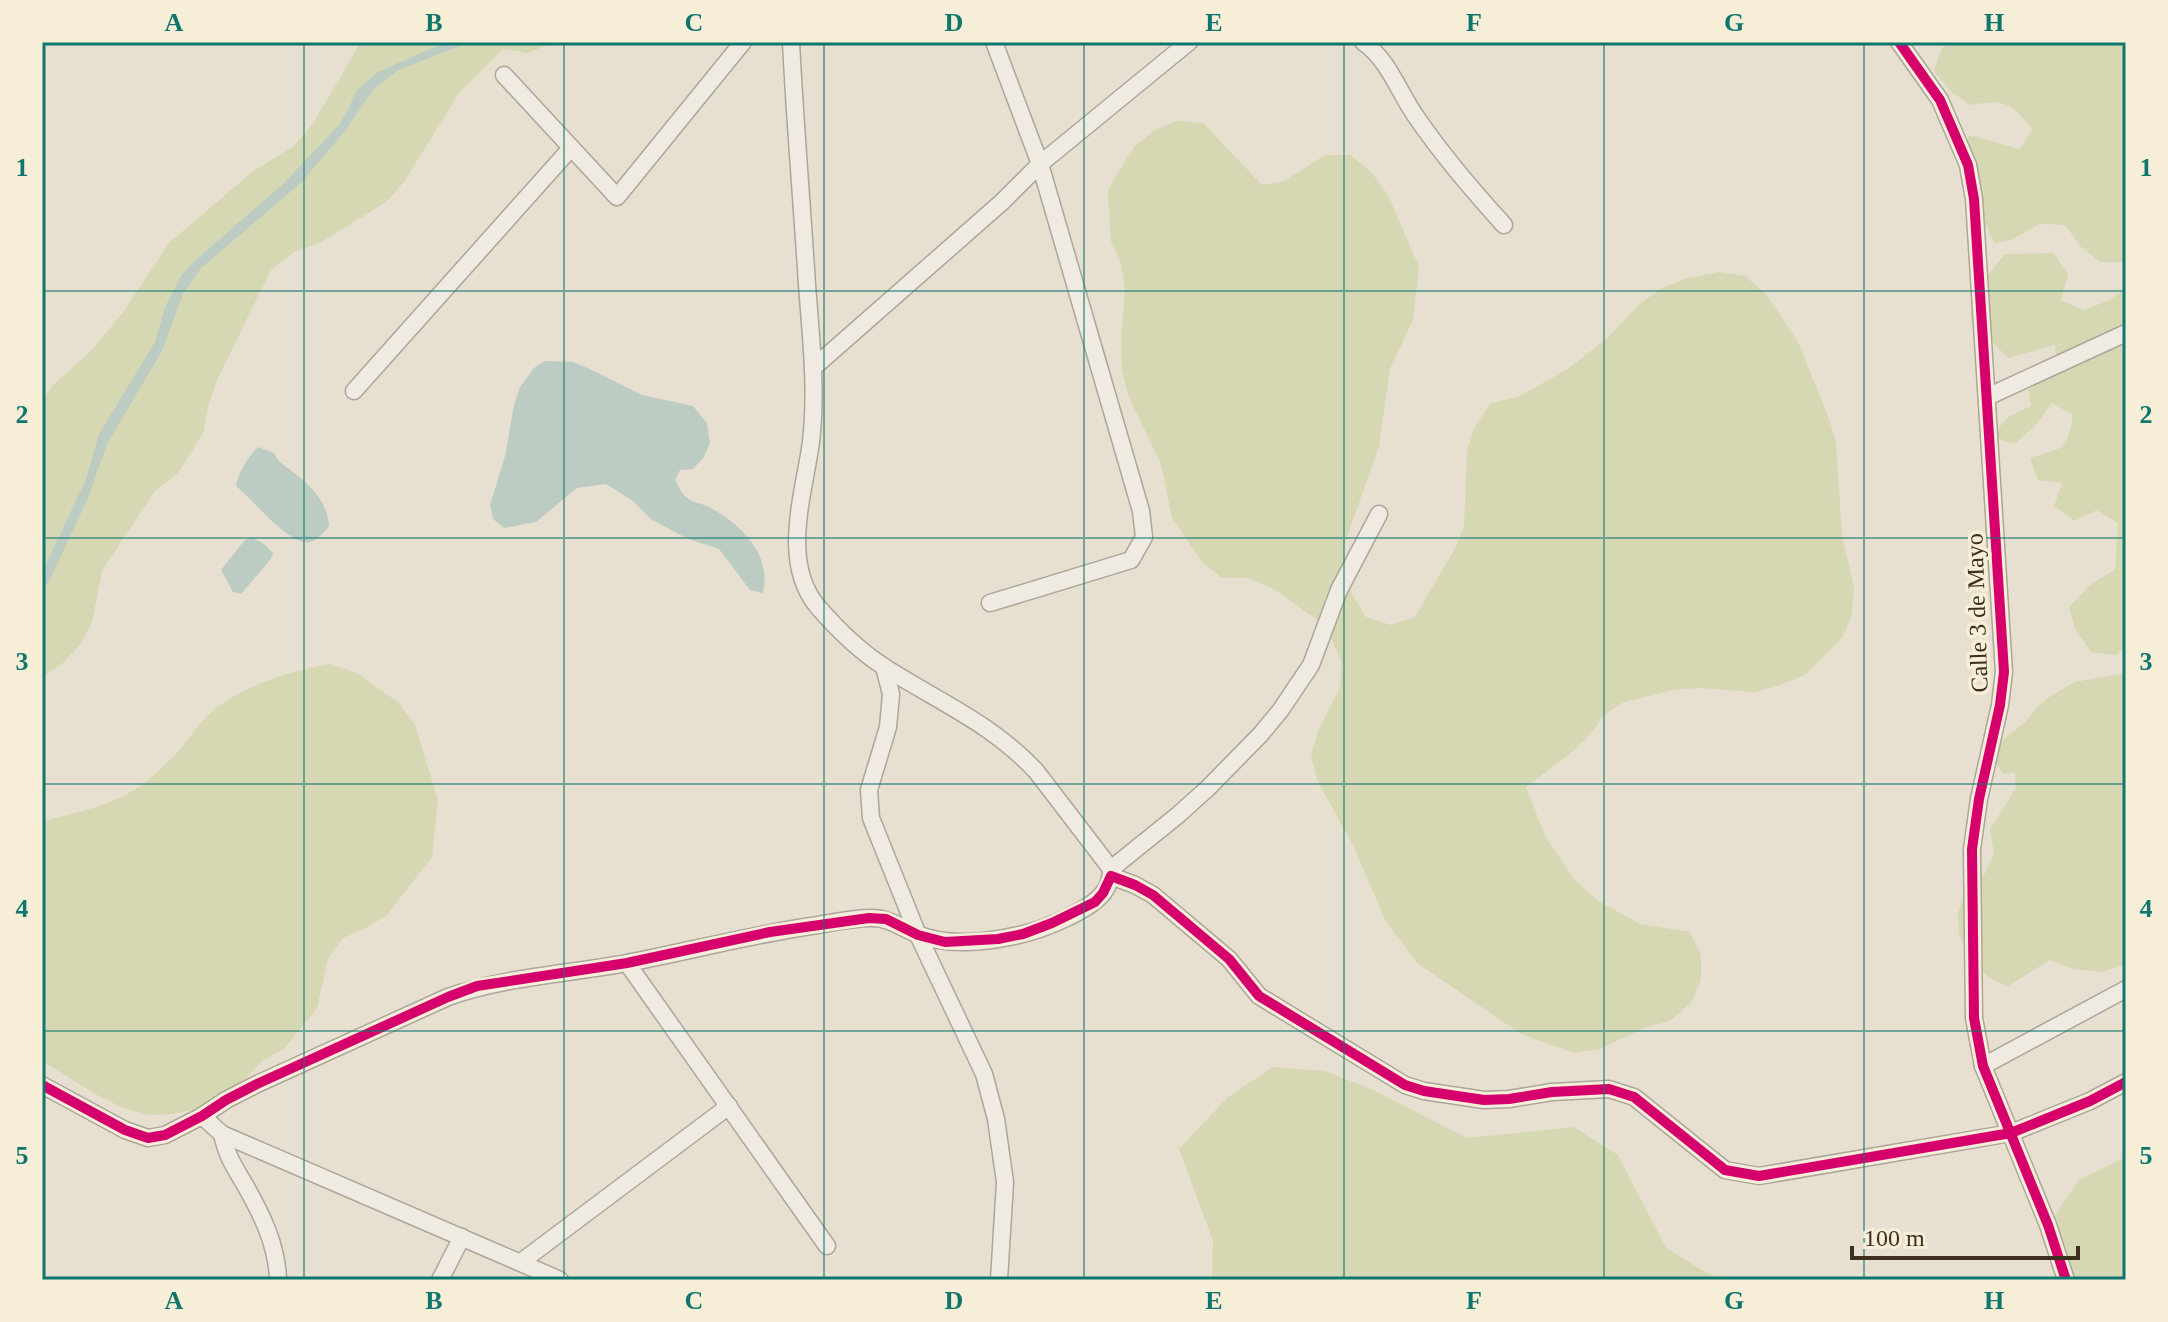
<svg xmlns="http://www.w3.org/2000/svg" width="2168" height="1322" viewBox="0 0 2168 1322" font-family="'Times New Roman',serif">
<rect width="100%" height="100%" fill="#e7e0d1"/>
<!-- green -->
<g fill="#d6d7b3">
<path d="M361,42H555L528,53L503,49L459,93L404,182L386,202L318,244L294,252L271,270L218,378L208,406L204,431L191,453L177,474L155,491L102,571L92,623L79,646L62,664L42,677V402L53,385L91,351L124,311L170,242L252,172L294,146L312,125Z"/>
<path d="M1951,42H2126V262H2101L2081,247L2065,225L2039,224L2012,240L1994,243L1987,226L1979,225L1961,159L1969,135L2020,149L2032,129C2011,102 2004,99 1970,105L1949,90L1934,71L1942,48Z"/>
<path d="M1177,121L1203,123L1262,185L1285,181L1325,155H1351L1372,173L1388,195L1419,267L1413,320L1390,369L1379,446L1344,546L1346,571L1353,596L1366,617L1391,625L1415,617L1454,550L1464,527L1467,451L1474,428L1491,403L1518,397L1566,370L1605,340L1641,303L1662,288L1688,278L1719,272L1745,276L1766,294L1798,342L1828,416L1836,442L1842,535L1854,587L1852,614L1843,637L1805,675L1780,685L1755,692L1700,688L1674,690L1624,702L1604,715L1589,736L1570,754L1526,787L1546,838L1575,880L1597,900L1640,924L1690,932L1701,955V980L1691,1003L1670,1021L1644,1028L1600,1049L1574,1053L1521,1034L1417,963L1385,920L1353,845L1317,780L1311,755L1318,731L1340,688L1341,661L1331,638L1315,618L1272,588L1247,578H1222L1202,562L1172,518L1161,464L1128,395L1122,370L1121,342L1125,289L1121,263L1111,242L1108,189L1134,147L1153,131Z"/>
<path d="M2054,253L2068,275L2061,300L2083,310L2108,301L2126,288V645L2116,655L2091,652L2075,629L2069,607L2092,583L2115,570L2118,523L2097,510L2074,521L2054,506L2062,483L2038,480L2030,458C2063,448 2067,451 2073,415L2052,403L2036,425L2014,444L1991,437L2008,417L2031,406L2028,390L2057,369L2055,345L2008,358L1971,321V295L2005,254Z"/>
<path d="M329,664L355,672L398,702L415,725L438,800L432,857L387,915L366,928L343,938L328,959L317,1008L284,1049L262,1061L226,1100L175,1114L149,1115L123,1108L97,1095L42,1061V822C72,813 107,807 134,790C148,781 164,766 176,754C187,742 195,728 207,716C239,686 287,672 329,664Z"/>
<path d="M2126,673V964L2102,972L2073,969L2050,960L2007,987L1986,975L1969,958L1959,934L1958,915L1964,892L1984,875L1994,854L1990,829L2016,788L2015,773L2004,774L1992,759L2004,739L2024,723L2040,704L2052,695L2075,682Z"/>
<path d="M1273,1067L1325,1071L1373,1090L1467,1138L1574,1127L1618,1155L1666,1248L1710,1275L1742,1280H1212L1213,1241L1179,1149L1228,1097Z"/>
<path d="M2126,1157V1280H2071L2048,1225L2079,1180Z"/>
</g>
<!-- water -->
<g fill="#bcccc2">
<path d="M446,42H470L398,70L374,89L344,132L301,183L201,268L183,294L162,351L107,444L88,498L50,579L42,591V573L86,479L99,434L155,342L166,305L181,276L191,264L284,183L339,125L348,110L356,91L378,72Z"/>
<path d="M545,361L573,362L594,371L642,395L693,406L707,423L710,444L703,458L693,469L680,470L675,480C678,485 681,492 685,496C690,502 700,503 707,506C740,523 772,553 763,593L750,590L719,549L688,539L652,520L633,501L606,484L577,488L536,522L504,528L493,519L490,505L505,456L514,405L520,387L534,368Z"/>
<path d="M258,447L274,453C278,462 285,466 293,472C312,487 327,501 329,526C324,532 318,540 310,542C291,548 252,498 236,486C239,470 248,458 258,447Z"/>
<path d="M251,537L264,544L273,553L271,559L241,594L233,592L221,570L244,541Z"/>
</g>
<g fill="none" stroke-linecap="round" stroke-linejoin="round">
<defs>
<g id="minor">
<path d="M1363,42C1389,60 1399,93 1417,118C1443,156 1473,191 1504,225"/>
<path d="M1899,42L1940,100L1968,165L1974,199L2004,672L2000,705L1979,799L1972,849L1974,1018L1983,1066L2048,1225L2066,1280"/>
<path d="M504,75L617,197L743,42"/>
<path d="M813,368L1002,202L1040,164L1189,42"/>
<path d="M354,391L571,148"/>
<path d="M1987,397L2126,333"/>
<path d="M990,603L1131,560L1144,537L1141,511L1040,164L994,42"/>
<path d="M884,667L891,694L888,727L869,790L871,818L918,935L984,1074L996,1119L1005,1182L999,1280"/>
<path d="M1111,869L1178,815L1208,788L1260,735L1280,711L1311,665L1339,590L1379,514"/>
<path d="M1111,876L1135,885L1153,895L1229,959L1259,996L1405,1085L1424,1091L1484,1100L1509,1099L1552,1092L1609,1089L1634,1097L1725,1170L1759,1176L2011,1133L2090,1101L2126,1082"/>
<path d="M627,963L827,1246"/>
<path d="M1983,1066L2126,989"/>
<path d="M42,1085L125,1130L148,1138L165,1135L202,1116L226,1100L257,1084L448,997C505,977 567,974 627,963C691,951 753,934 818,925C835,922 854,918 872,918C890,918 901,928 917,934C948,947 986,942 1019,935C1042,930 1090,911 1104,892C1109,885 1111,877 1111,869L1036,771C991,723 939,702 886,668C862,653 837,629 818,607C780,562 804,494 811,442C817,390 811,337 807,285C802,204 795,123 791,42"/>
<path d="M202,1116L222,1134L560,1280"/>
<path d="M222,1134C227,1157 234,1166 245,1185C262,1215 277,1245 278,1280"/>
<path d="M521,1262L729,1106"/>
<path d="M440,1280L462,1237"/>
</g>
</defs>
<!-- minor casing -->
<use href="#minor" stroke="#ada599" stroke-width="19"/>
<!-- minor -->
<use href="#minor" stroke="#efebe3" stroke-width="16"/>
<defs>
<g id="cycleway">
<path d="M1899,42L1940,100L1968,165L1974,199L2004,672L2000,705L1979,799L1972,849L1974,1018L1983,1066L2048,1225L2066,1280"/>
<path d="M42,1085L125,1130L148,1138L165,1135L202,1116L226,1100L257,1084L448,997L477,986L627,963L770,932L869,918L886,919L918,935L945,942L998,939L1023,934L1052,923L1095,902L1103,893L1111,876L1135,885L1153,895L1229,959L1259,996L1405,1085L1424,1091L1484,1100L1509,1099L1552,1092L1609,1089L1634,1097L1725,1170L1759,1176L2011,1133L2090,1101L2126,1082"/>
</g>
</defs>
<!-- cycleway casing -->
<use href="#cycleway" stroke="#f7eed8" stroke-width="15"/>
<!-- cycleway -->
<use href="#cycleway" stroke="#d6006c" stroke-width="10"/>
</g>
<!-- grid -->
<path fill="none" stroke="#0f766e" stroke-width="2" stroke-opacity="0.55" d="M304,42V1280M564,42V1280M824,42V1280M1084,42V1280M1344,42V1280M1604,42V1280M1864,42V1280M42,291H2126M42,538H2126M42,784H2126M42,1031H2126"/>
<g text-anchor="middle" stroke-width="7" stroke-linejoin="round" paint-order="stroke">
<!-- street labels -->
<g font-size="24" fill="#3d2e20" stroke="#f7eed8">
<text transform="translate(1977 613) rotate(-92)" y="8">Calle 3 de Mayo</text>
</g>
</g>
<!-- border -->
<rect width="2168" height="1322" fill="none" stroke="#f7eed8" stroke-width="88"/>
<!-- scale -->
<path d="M1852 1246v12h226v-12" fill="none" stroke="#3d2e20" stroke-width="4"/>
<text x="1864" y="1246" font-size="24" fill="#3d2e20" stroke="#f7eed8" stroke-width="6" paint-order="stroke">100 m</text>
<rect x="44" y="44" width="2080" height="1234" fill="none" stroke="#0f766e" stroke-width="3"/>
<g font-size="26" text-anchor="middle" font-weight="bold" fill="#0f766e">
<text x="174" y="31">A</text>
<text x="434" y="31">B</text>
<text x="694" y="31">C</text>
<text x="954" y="31">D</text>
<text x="1214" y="31">E</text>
<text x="1474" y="31">F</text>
<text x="1734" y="31">G</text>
<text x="1994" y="31">H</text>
<text x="22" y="176">1</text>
<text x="2146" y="176">1</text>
<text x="22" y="423">2</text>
<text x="2146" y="423">2</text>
<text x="22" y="670">3</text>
<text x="2146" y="670">3</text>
<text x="22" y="917">4</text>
<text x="2146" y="917">4</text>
<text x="22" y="1164">5</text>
<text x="2146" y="1164">5</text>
<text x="174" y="1309">A</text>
<text x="434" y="1309">B</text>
<text x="694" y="1309">C</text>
<text x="954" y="1309">D</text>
<text x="1214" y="1309">E</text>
<text x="1474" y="1309">F</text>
<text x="1734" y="1309">G</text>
<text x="1994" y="1309">H</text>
</g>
</svg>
